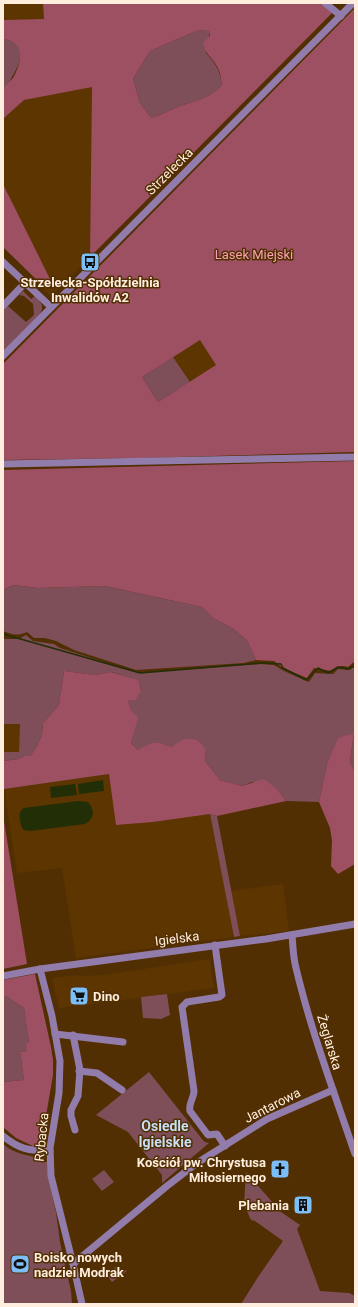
<svg xmlns="http://www.w3.org/2000/svg" width="358" height="1307" viewBox="0 0 358 1307" font-family="Roboto,sans-serif">
<rect width="100%" height="100%" fill="#522f02"/>
<!-- built -->
<g fill="#5d3501">
<path d="M3,3H43L44,19L3,20Z"/>
<path d="M92,86L90,257L51,297L40,285L50,279L3,184V119L24,100Z"/>
<path d="M200,340L217,365L190,382L173,357Z"/>
<path d="M3,724H20L19,752H3Z"/>
<path d="M110,774L116,825L153,822L210,814L234,937L76,958L62,868L17,873L4,789Z"/>
<path d="M283,884L289,931L240,936L231,891Z"/>
<path d="M210,959L214,988L59,1008L52,978L77,975L84,976L104,975Z"/>
</g>
<!-- green -->
<g fill="#7e4e59">
<path d="M204,30L210,32L206,53C216,64 220,70 222,85C208,99 198,100 180,106C170,110 161,115 151,118L140,103L133,79L150,51L196,31Z"/>
<path d="M3,39C36,42 14,76 3,90Z"/>
<path d="M23,291L31,299L35,296C41,303 45,305 40,314L3,353V311L8,306L26,322L34,315L33,304L24,296L19,295Z"/>
<path d="M173,357L190,382L158,402L142,377Z"/>
<path d="M13,585L38,588L105,586L202,607L213,618L232,628L247,640L256,660L244,663L136,670L74,650L56,641L45,638H34L27,632C17,636 13,635 3,631V590Z"/>
<path d="M26,635L33,641L54,644L60,648L138,673L261,664L274,665L284,671L309,682L315,673L333,674L338,669L350,670L355,666V772L350,762L354,733L338,739L327,763L319,802L286,801L277,789L252,782L242,786L220,780L205,761L206,749L200,744L172,747L159,743L138,750L131,743L133,735L128,700L136,699L141,689L137,680L112,672L95,675L64,671L59,705L43,723L42,735L36,748L30,756H24L19,759L3,761V752H19L20,724H3L4,639H19Z"/>
<path d="M210,814L217,816L240,936L234,937Z"/>
<path d="M167,994L170,1015L161,1019L143,1018L141,997Z"/>
<path d="M3,996H6L24,1008L29,1043L27,1051L20,1052L24,1080L3,1082Z"/>
<path d="M149,1072L202,1139L205,1142L209,1143L162,1183V1175L128,1132L96,1115Z"/>
<path d="M3,1144C15,1154 28,1156 44,1158L45,1162H47L49,1181L56,1212L60,1242L71,1291L72,1304H3Z"/>
<path d="M104,1170L114,1182L102,1191L92,1179Z"/>
<path d="M246,1172L281,1212L300,1225L297,1229L320,1291L349,1293L355,1296V1304H241L258,1277L283,1241L255,1221L251,1220L244,1205Z"/>
<path d="M116,1267L127,1271L112,1282L106,1274Z"/>
</g>
<!-- forest -->
<g fill="#9e5063" fill-rule="evenodd">
<path d="M43,3H320L332,13L90,257L92,87L24,100L3,119C3,113 1,95 3,90C4,86 10,81 13,78C22,62 26,41 3,39V20L44,19ZM204,30L210,32V36L203,43C207,56 208,53 215,63C220,70 221,77 222,85C208,99 198,100 180,106C170,110 161,115 151,118L140,103L133,79L150,51L196,31Z"/>
<path d="M355,8V452L142,458L3,460V364ZM200,340L216,365L158,402L142,377Z"/>
<path d="M3,184L50,279L41,284L3,247Z"/>
<path d="M355,461V661L348,667C340,665 338,666 332,671L314,668L307,678L283,668L274,661L256,660L247,640L232,628L213,618L202,607L105,586L38,588L13,585L3,590V470Z"/>
<path d="M64,671L95,675L111,672L138,680L141,690L136,700H128L130,709L138,718L131,743L138,750C154,741 154,741 172,747C177,742 187,736 196,740C199,741 203,746 206,749L205,761L220,780L242,786L264,779L277,789L286,801L217,816L210,814L153,822L116,825L109,774L4,789L3,761L19,759L24,756H30L36,748L42,735L43,723L59,705Z"/>
<path d="M354,733L350,762L355,772V864L338,874L331,866L332,841L330,828L319,802L327,763L338,738Z"/>
<path d="M3,815L27,964L3,969Z"/>
<path d="M35,974L51,1047L53,1060V1075L42,1139L35,1147L16,1138L3,1127V1082L24,1080L20,1052L27,1051L26,1043H29L24,1008L6,996H3V980Z"/>
</g>
<!-- water -->
<g fill="#212e06">
<path d="M103,780L104,791L79,794L78,784Z"/>
<path d="M75,784L77,795L51,798L50,787Z"/>
<path d="M78,801L88,802C95,810 95,818 85,824L30,831L24,830L22,828C20,821 17,812 24,808Z"/>
</g>
<g fill="none" stroke-linecap="round" stroke-linejoin="round">
<!-- stream -->
<path stroke="#212e06" stroke-width="1.5" d="M3,634L140,673L262,663L281,664L283,668L306,680L318,668L328,673L338,667L347,669L355,666"/>
<!-- minor -->
<g stroke="#927cab" stroke-width="7">
<path d="M325,3L341,16"/>
<path d="M3,262L51,307"/>
<path d="M3,306L25,283"/>
<path d="M3,356L353,3"/>
<path d="M3,464L355,457"/>
<path d="M292,935C293,946 293,957 296,968C311,1031 334,1092 355,1154"/>
<path d="M215,945L222,995L219,997L187,1002L182,1007L194,1091C194,1098 188,1104 190,1111L208,1135L217,1134L225,1146"/>
<path d="M40,969L52,1016L60,1061L59,1093L50,1148L51,1176L73,1264"/>
<path d="M3,976L40,969L266,939L355,924"/>
<path d="M55,1034L123,1042"/>
<path d="M73,1035L80,1070L78,1096L71,1110V1116L75,1130"/>
<path d="M79,1071L97,1073L122,1090"/>
<path d="M3,1136C19,1149 29,1151 50,1151"/>
<path d="M82,1304L73,1264L167,1186L197,1163L267,1119L333,1090"/>
</g>
</g>
<!-- icons -->
<defs>
<symbol id="bus-square" viewBox="-11 -11 22 22"><rect x="-9" y="-9" width="18" height="18" rx="4" fill="#7bbef8" stroke="#522f02"/><path d="M-5-6H5V4H4V6H2V4H-2V6H-4V4H-5ZM-3.5-4V0h7V-4ZM-3.5 1.2v1.5H-2V1.2ZM2 1.2v1.5H3.5V1.2Z" fill="#111"/></symbol>
<symbol id="supermarket-square" viewBox="-11 -11 22 22"><rect x="-9" y="-9" width="18" height="18" rx="4" fill="#7bbef8" stroke="#522f02"/><path d="M-6-5.5h2.5l.6 2H6L4.5 2H-2.5L-4.4-4H-6ZM-1.5 3.2a1.3 1.3 0 1 0 .1 0ZM3 3.2a1.3 1.3 0 1 0 .1 0Z" fill="#111"/></symbol>
<symbol id="church-square" viewBox="-11 -11 22 22"><rect x="-9" y="-9" width="18" height="18" rx="4" fill="#7bbef8" stroke="#522f02"/><path d="M-1.2-6h2.4v3.5h3.3v2.4h-3.3V6h-2.4V-.1h-3.3v-2.4h3.3Z" fill="#111"/></symbol>
<symbol id="building-square" viewBox="-11 -11 22 22"><rect x="-9" y="-9" width="18" height="18" rx="4" fill="#7bbef8" stroke="#522f02"/><path d="M-4-6H4V6H1V3H-1V6H-4ZM-2.5-4.3h1.7v1.8h-1.7ZM.8-4.3h1.7v1.8H.8ZM-2.5-1h1.7V.8h-1.7ZM.8-1h1.7V.8H.8Z" fill="#111"/></symbol>
<symbol id="stadium-square" viewBox="-11 -11 22 22"><rect x="-9" y="-9" width="18" height="18" rx="4" fill="#7bbef8" stroke="#522f02"/><path d="M0-5a6.5 5 0 1 0 0 10a6.5 5 0 1 0 0-10ZM-3.5-1.8h7v3.6h-7Z" fill="#111"/></symbol>
</defs>
<g fill-rule="evenodd">
<use href="#bus-square" x="79" y="251" width="22" height="22"/>
<use href="#supermarket-square" x="68" y="985" width="22" height="22"/>
<use href="#church-square" x="269" y="1158" width="22" height="22"/>
<use href="#building-square" x="292" y="1194" width="22" height="22"/>
<use href="#stadium-square" x="9" y="1253" width="22" height="22"/>
</g>
<g text-anchor="middle" stroke-width="3" stroke-linejoin="round" paint-order="stroke">
<!-- street labels -->
<g font-size="13" fill="#ffeede" stroke="#522f02">
<text transform="translate(169 171) rotate(-45)" y="5">Strzelecka</text>
<text transform="translate(177 938) rotate(-7)" y="5">Igielska</text>
<text transform="translate(330 1042) rotate(73)" y="5">Żeglarska</text>
<text transform="translate(272 1105) rotate(-27)" y="5">Jantarowa</text>
<text transform="translate(41 1137) rotate(-84)" y="5">Rybacka</text>
</g>
<!-- park labels -->
<g font-size="13" fill="#faa0b4" stroke="#522f02">
<text x="254" y="259">Lasek Miejski</text>
</g>
<!-- poi labels -->
<g font-size="13" font-weight="bold" fill="#ffeede" stroke="#522f02" text-anchor="start">
<text x="90" y="287" text-anchor="middle">Strzelecka-Spółdzielnia<tspan x="90" dy="15">Inwalidów A2</tspan></text>
<text x="93" y="1001">Dino</text>
<text x="266" y="1167" text-anchor="end">Kościół pw. Chrystusa<tspan x="266" dy="15">Miłosiernego</tspan></text>
<text x="289" y="1210" text-anchor="end">Plebania</text>
<text x="34" y="1262">Boisko nowych<tspan x="34" dy="15">nadziei Modrak</tspan></text>
</g>
<!-- neighbourhood labels -->
<g font-size="14" font-weight="bold" fill="#c7dff5" stroke="#522f02">
<text x="165" y="1131">Osiedle<tspan x="165" dy="16">Igielskie</tspan></text>
</g>
</g>
<!-- border -->
<rect width="358" height="1307" fill="none" stroke="#ffeede" stroke-width="8"/>
</svg>
